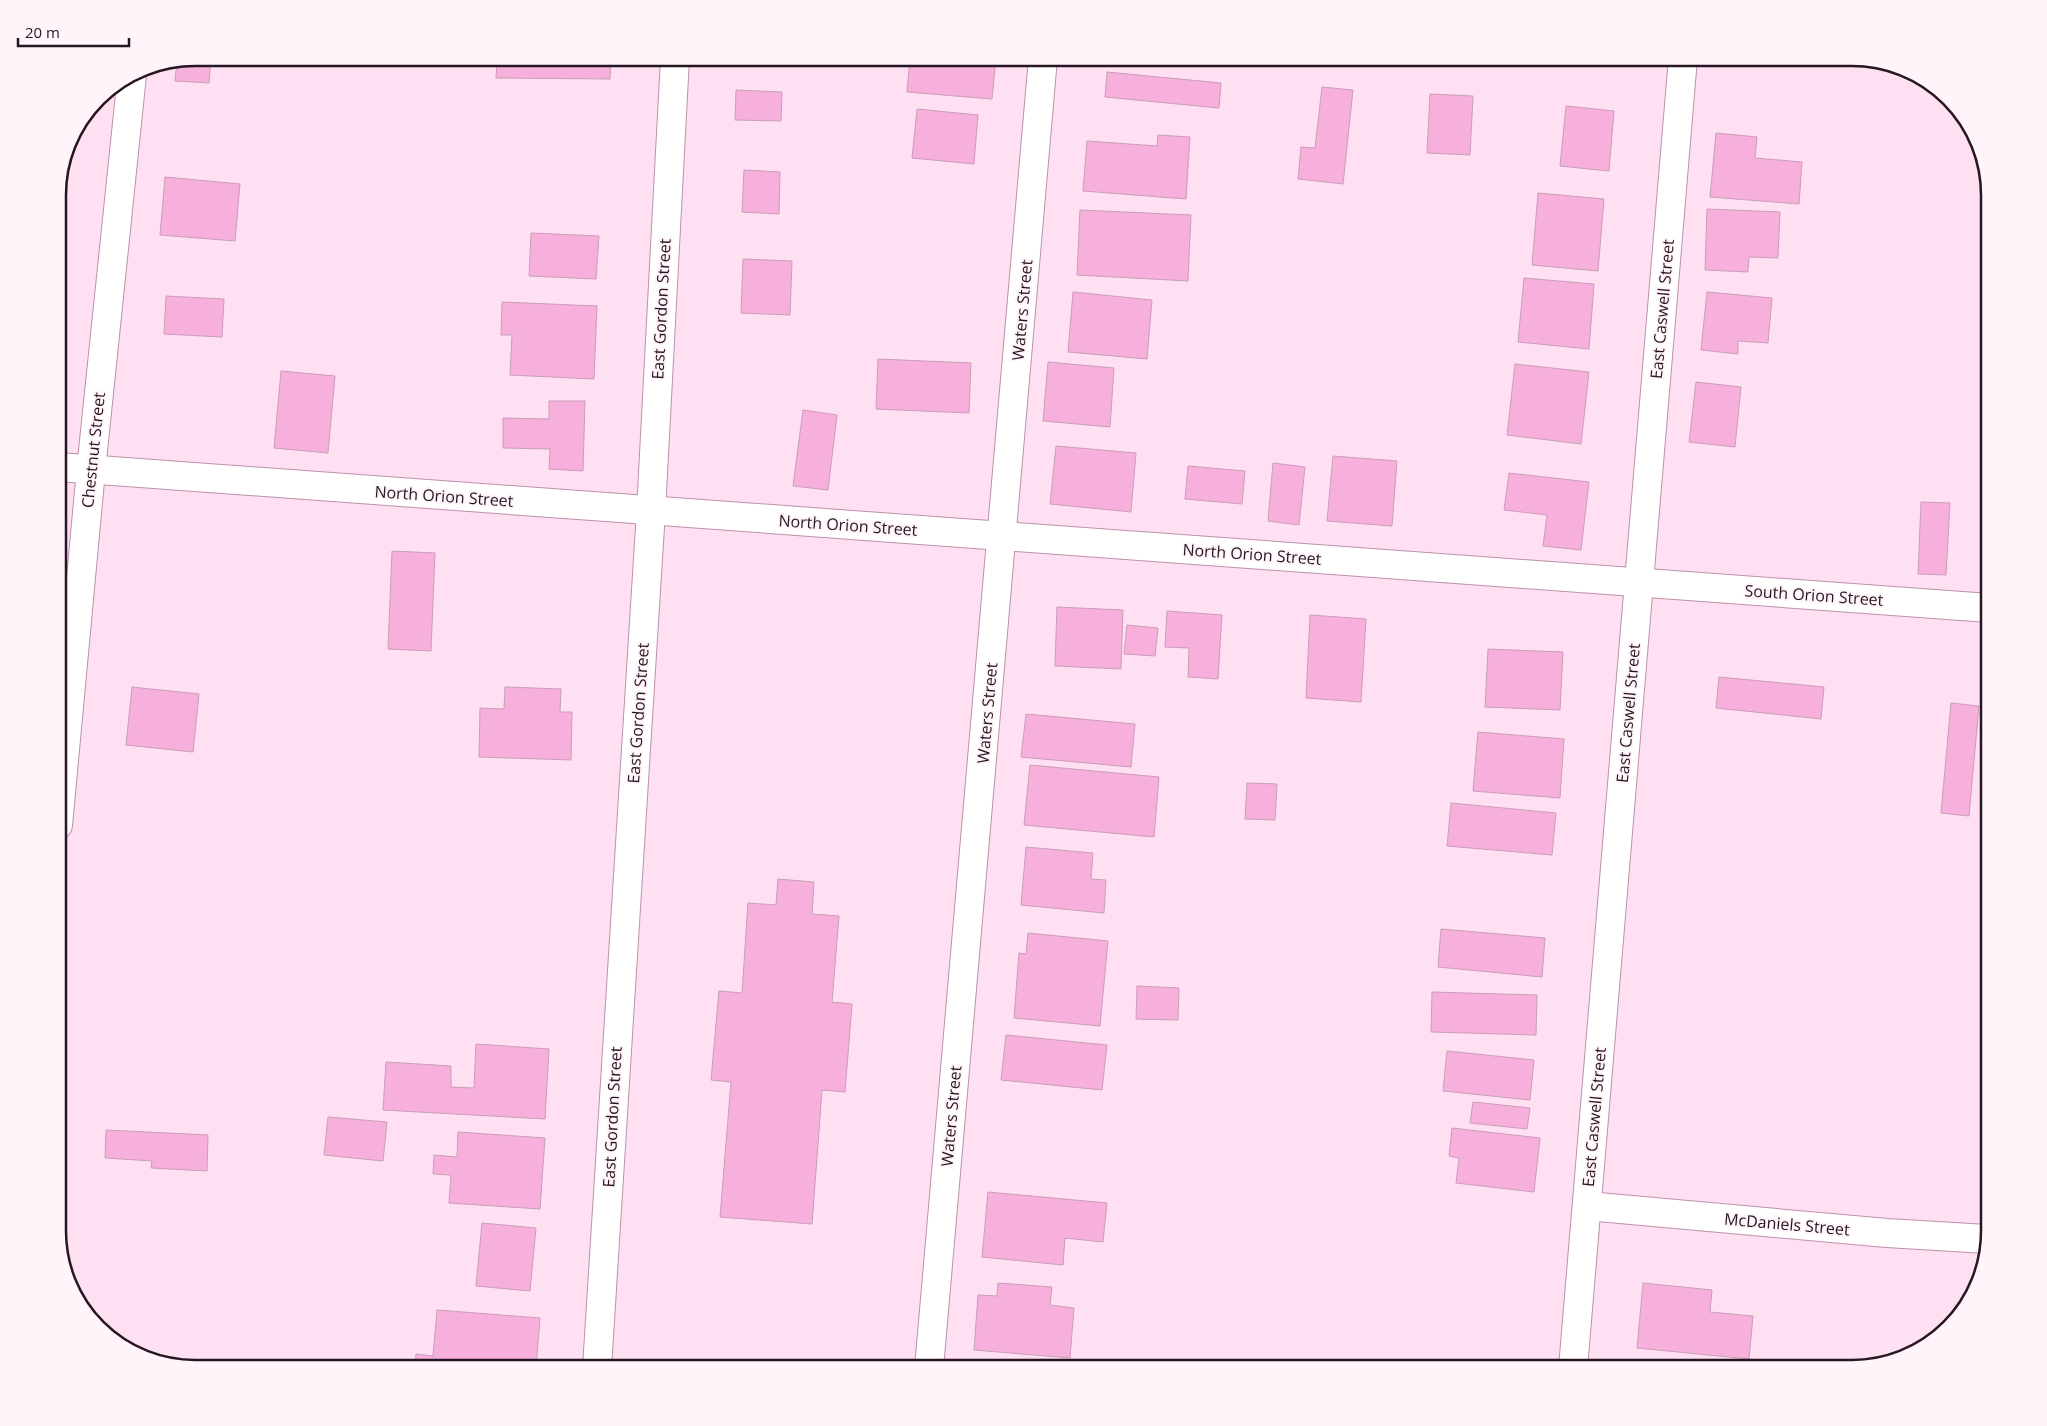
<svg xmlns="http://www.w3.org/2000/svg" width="2047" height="1426" viewBox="0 0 2047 1426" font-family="'Open Sans',sans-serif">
<rect width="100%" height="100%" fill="#fee0f2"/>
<!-- building -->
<g fill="#f6b0db" stroke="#cb9db8">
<path d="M196,58H211L209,83L175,81L177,61Z"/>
<path d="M497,58H611L610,79L496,78Z"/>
<path d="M910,58H996L992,99L907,92Z"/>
<path d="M1107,72L1221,83L1219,108L1105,97Z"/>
<path d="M1322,87L1353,90L1343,184L1298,179L1301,147L1315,148Z"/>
<path d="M736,90L782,92L781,121L735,120Z"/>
<path d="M1430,94L1473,96L1470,155L1427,153Z"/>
<path d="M1566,106L1614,111L1609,171L1560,166Z"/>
<path d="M917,109L978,115L974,164L912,158Z"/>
<path d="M1716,133L1757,137L1755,158L1802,162L1799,204L1710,197Z"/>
<path d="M1158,135L1190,137L1186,199L1083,191L1087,141L1157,146Z"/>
<path d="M744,170L780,172L779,214L742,212Z"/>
<path d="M165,177L240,184L235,241L160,235Z"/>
<path d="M1538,193L1604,199L1598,271L1532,265Z"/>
<path d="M1707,209L1780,212L1778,258L1749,257L1748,272L1705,270Z"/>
<path d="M1080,210L1191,215L1188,281L1077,275Z"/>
<path d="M531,233L599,236L596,279L529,276Z"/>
<path d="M743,259L792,261L790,315L741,313Z"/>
<path d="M1524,278L1594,284L1589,349L1518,342Z"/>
<path d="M1073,292L1152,300L1147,359L1068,352Z"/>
<path d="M1707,292L1772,298L1768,343L1738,341V354L1701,350Z"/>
<path d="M166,296L224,299L222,337L164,334Z"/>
<path d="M502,302L597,306L594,379L510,375L512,335H501Z"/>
<path d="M878,359L971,363L969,413L876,409Z"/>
<path d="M1048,362L1114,368L1110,427L1043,421Z"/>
<path d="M1515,364L1589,372L1581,444L1507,435Z"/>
<path d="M281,371L335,376L328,453L274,448Z"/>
<path d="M1696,382L1741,387L1735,447L1689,442Z"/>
<path d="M549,401H585L583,471L549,469L550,449L503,448V418L549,419Z"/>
<path d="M803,410L837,415L828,490L793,486Z"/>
<path d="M1056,446L1136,453L1131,512L1050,504Z"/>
<path d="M1333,456L1397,461L1392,526L1327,521Z"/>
<path d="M1273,463L1305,467L1299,525L1268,521Z"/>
<path d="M1188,466L1245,471L1242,504L1185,499Z"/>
<path d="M1509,473L1589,482L1581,550L1543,546L1547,515L1504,510Z"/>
<path d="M1921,502L1950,503L1946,575L1918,574Z"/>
<path d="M392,551L435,553L431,651L388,649Z"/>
<path d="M1057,607L1123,610L1121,669L1055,666Z"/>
<path d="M1167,611L1222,615L1218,679L1188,677L1189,648L1165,647Z"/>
<path d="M1310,615L1366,619L1361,702L1306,698Z"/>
<path d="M1127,625L1158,628L1155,656L1124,654Z"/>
<path d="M1488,649L1563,652L1560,710L1485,707Z"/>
<path d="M1719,677L1824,687L1821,719L1716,708Z"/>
<path d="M132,687L199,694L193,752L126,745Z"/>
<path d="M505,687L561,689L560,712H572L571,760L479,757L480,708L504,709Z"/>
<path d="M1951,703L1979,706L1969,816L1941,813Z"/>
<path d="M1026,714L1135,724L1131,767L1021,757Z"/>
<path d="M1478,732L1564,739L1560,798L1473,791Z"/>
<path d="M1030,765L1159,777L1154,837L1024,825Z"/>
<path d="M1247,783L1277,784L1275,820L1245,819Z"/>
<path d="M1451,803L1556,813L1552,855L1447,846Z"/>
<path d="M1026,847L1093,853L1091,879L1106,880L1104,913L1021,905Z"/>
<path d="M778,879L814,882L812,914L839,916L832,1002L852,1004L845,1092L822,1090L812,1224L720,1217L731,1082L711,1080L719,991L742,993L748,903L776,905Z"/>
<path d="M1441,929L1545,938L1542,977L1438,967Z"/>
<path d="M1028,933L1108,941L1100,1026L1014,1018L1019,953L1026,954Z"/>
<path d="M1137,986L1179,988L1178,1020L1136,1019Z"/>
<path d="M1432,992L1537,995L1536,1035L1431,1032Z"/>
<path d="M1006,1035L1107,1045L1102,1090L1001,1080Z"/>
<path d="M476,1044L549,1049L545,1119L383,1110L386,1062L451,1066V1087L474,1088Z"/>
<path d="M1447,1051L1534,1060L1530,1100L1443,1091Z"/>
<path d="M1473,1102L1530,1108L1527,1129L1470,1123Z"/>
<path d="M328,1117L387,1122L383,1161L324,1155Z"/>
<path d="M1452,1128L1540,1138L1534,1192L1456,1183L1459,1158L1449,1156Z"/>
<path d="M106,1130L208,1135L207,1171L151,1168L152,1161L105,1158Z"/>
<path d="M458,1132L545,1138L540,1209L449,1203L451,1175L433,1174L434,1155L457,1157Z"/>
<path d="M988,1192L1107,1203L1103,1242L1065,1238L1063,1265L982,1257Z"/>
<path d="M482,1223L536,1228L530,1291L476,1286Z"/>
<path d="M998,1283L1052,1287L1050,1305L1074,1308L1070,1358L974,1350L978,1295L997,1296Z"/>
<path d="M1643,1283L1712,1290L1710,1312L1753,1316L1749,1359L1637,1348Z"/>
<path d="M437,1310L540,1318L536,1368H415L416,1354L433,1356Z"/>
</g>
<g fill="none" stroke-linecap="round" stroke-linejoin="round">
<defs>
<g id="minor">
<path d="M58,467L1989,608"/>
<path d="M58,825L91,470L132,75"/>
<path d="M1587,1206L1887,1233L1987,1239"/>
<path d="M597,1368L651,511L675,58"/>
<path d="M929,1368L1043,58"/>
<path d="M1573,1368L1683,58"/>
</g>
</defs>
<!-- minor casing -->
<use href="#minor" stroke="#be90ab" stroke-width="30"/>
<!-- minor -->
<use href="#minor" stroke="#fff" stroke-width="28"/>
</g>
<g text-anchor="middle" stroke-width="4" stroke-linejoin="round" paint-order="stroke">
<!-- street labels -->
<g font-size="16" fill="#271621" stroke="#fef4fa">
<text transform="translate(661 309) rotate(-87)" y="6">East Gordon Street</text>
<text transform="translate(1662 309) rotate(-85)" y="6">East Caswell Street</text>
<text transform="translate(1022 310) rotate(-85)" y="6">Waters Street</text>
<text transform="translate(93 450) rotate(-84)" y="6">Chestnut Street</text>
<text transform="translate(444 496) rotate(4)" y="6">North Orion Street</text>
<text transform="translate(848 525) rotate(4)" y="6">North Orion Street</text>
<text transform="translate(1252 554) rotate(4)" y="6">North Orion Street</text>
<text transform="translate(1814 595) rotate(4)" y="6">South Orion Street</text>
<text transform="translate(638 713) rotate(-86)" y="6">East Gordon Street</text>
<text transform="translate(987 713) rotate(-85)" y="6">Waters Street</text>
<text transform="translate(1628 713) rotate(-85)" y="6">East Caswell Street</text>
<text transform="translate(951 1116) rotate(-85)" y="6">Waters Street</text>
<text transform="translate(612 1117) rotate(-87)" y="6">East Gordon Street</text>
<text transform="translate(1594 1117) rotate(-85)" y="6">East Caswell Street</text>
<text transform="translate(1787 1224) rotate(5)" y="6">McDaniels Street</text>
</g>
</g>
<!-- crop -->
<path d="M0 0H2047V1426H0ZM195 66H1852A129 129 0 0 1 1981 195V1231A129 129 0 0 1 1852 1360H195A129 129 0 0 1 66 1231V195A129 129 0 0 1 195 66Z" fill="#fef4fa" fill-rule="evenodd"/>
<path fill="none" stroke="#271621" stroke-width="2.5" d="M195 66H1852A129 129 0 0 1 1981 195V1231A129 129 0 0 1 1852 1360H195A129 129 0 0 1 66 1231V195A129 129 0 0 1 195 66Z"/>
<!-- scale -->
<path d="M18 38v8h111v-8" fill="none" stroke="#271621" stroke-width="2.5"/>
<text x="25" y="38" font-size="15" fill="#271621" stroke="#fef4fa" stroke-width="4" paint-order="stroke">20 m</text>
</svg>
